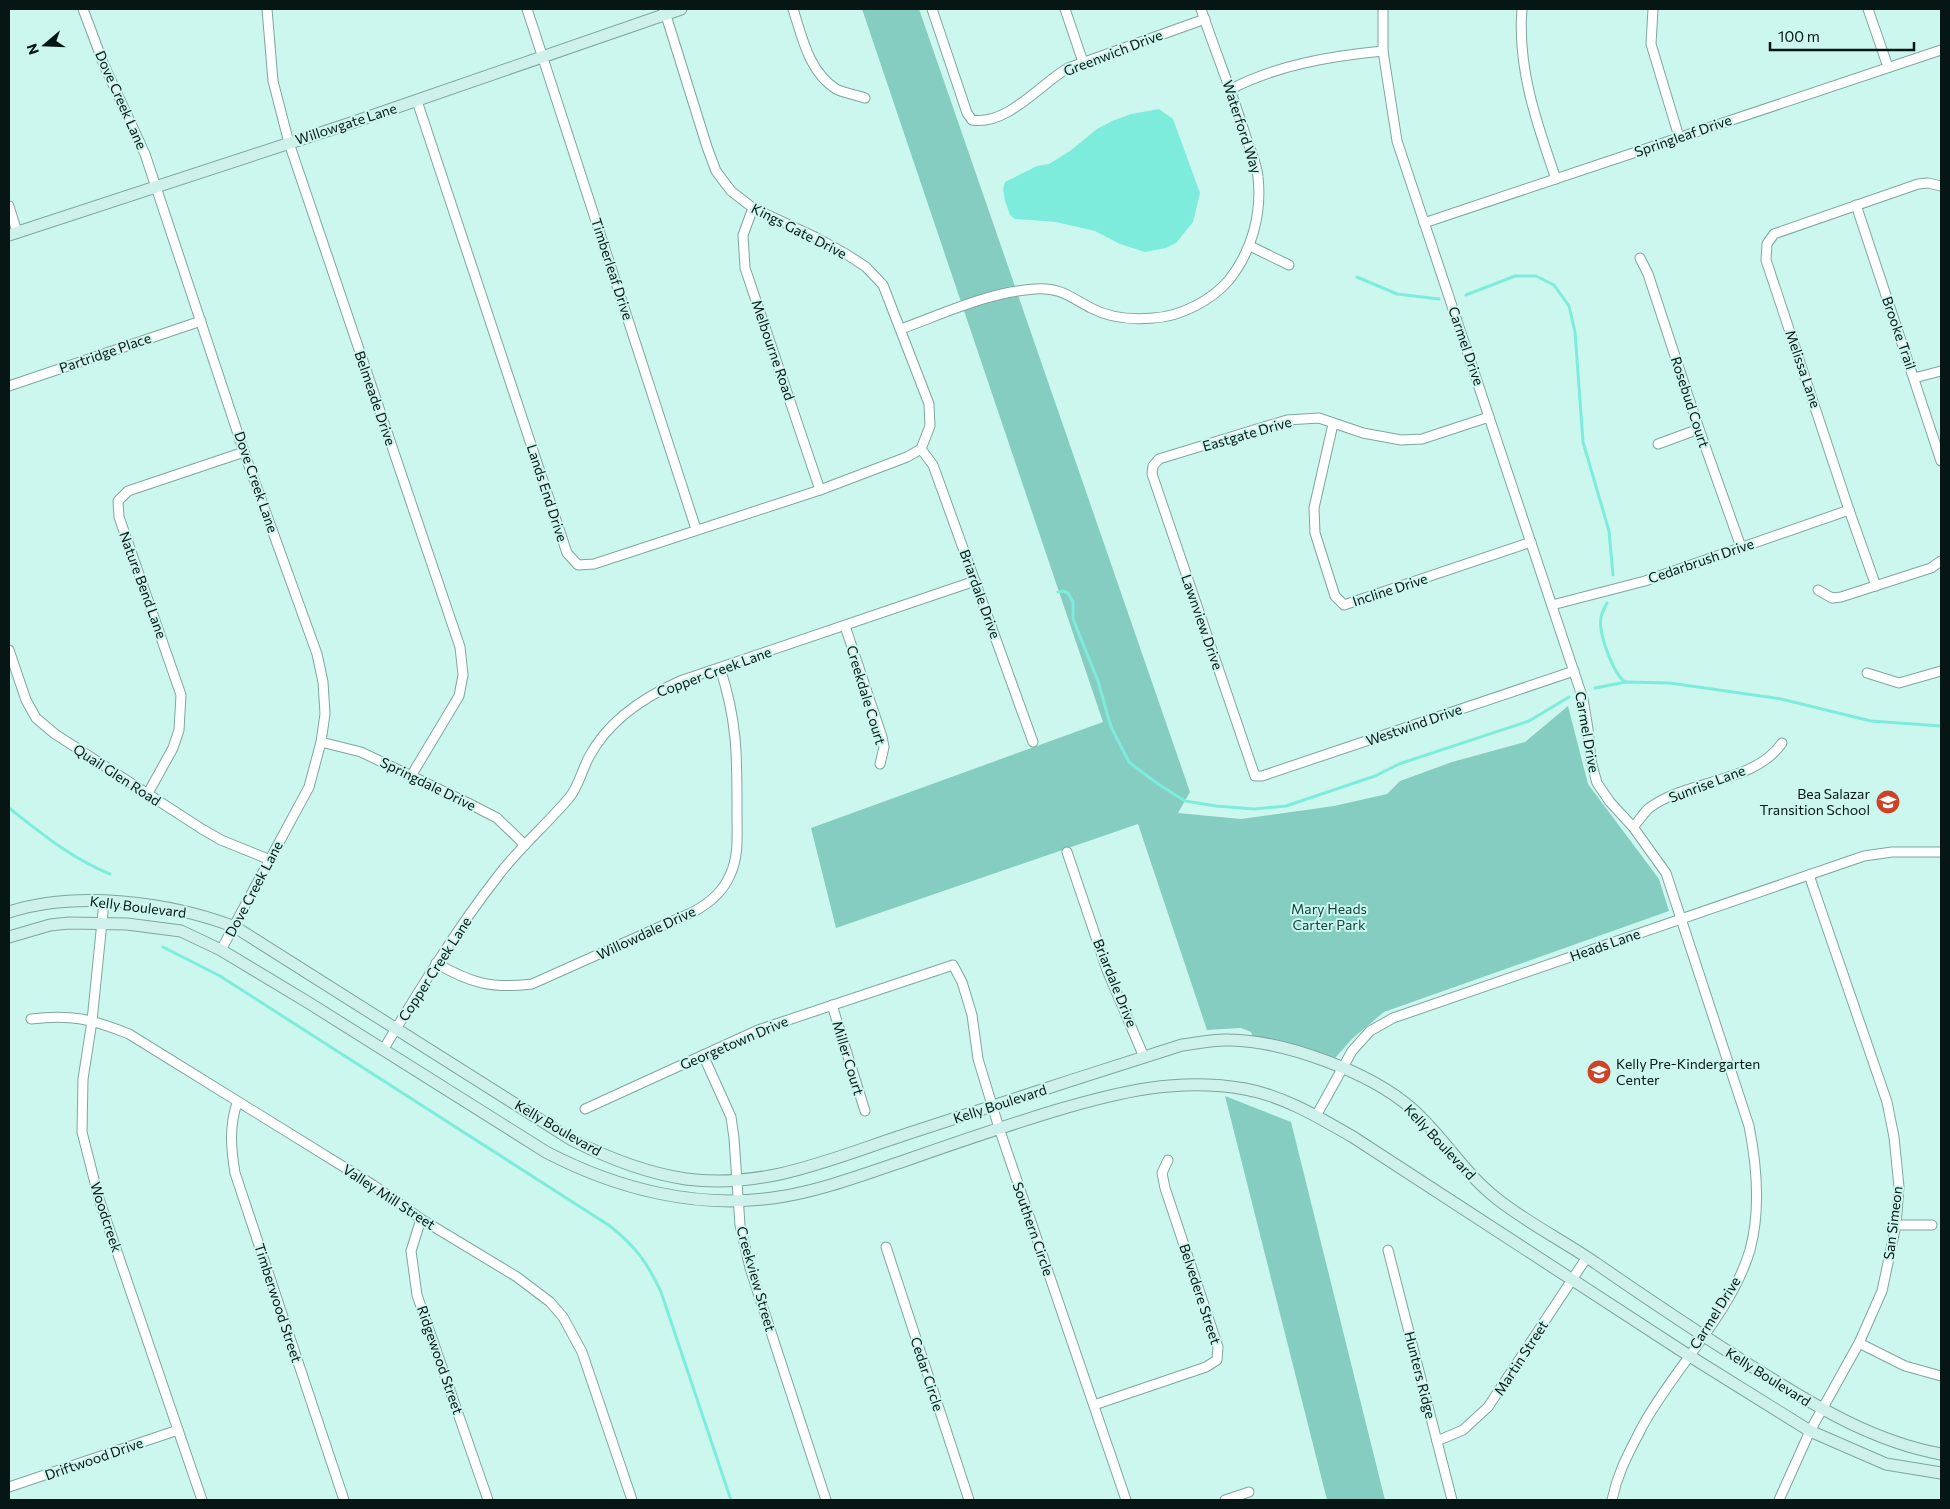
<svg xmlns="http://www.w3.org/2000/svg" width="1950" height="1509" viewBox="0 0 1950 1509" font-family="Commissioner,sans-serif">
<rect width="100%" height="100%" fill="#ccf7ef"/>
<!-- green -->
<g fill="#86cdc1">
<path d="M862,9H919L1190,792L1178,813L1241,819L1334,806L1387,794L1400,781L1452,762L1525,742L1568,706L1588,784L1659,879L1669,911L1384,1012L1353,1038L1335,1058L1254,1040L1251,1032L1241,1028L1207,1030L1138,824L836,928L811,828L1103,722Z"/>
<path d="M1225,1096L1291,1122L1385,1500H1327Z"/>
</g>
<!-- water -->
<path fill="#7eecdc" d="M1159,109L1173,119L1200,193L1193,222L1176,243L1166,248L1145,252L1120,244L1095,231L1056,222L1015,219L1010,215L1005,201L1003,189L1005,182L1037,166L1049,164L1070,151L1097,129L1112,121L1131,114Z"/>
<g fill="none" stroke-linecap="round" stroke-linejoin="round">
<!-- stream -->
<g stroke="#7eecdc" stroke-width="3">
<path d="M1357,277L1397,294L1439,299"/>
<path d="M1466,295L1515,276H1536L1554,285L1569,306L1575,332L1583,442L1609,531L1613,575"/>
<path d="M1058,592L1063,591L1068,593L1073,602V619L1098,681L1111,727L1129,762L1158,784L1185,801L1216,806L1254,809L1286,806L1375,776L1399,764L1529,721L1569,697"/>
<path d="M1607,603C1605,607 1602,612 1601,617C1598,633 1613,673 1625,682"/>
<path d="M1595,688L1626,682L1670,683L1781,699L1871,721L1941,726"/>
<path d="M9,808C41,833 72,859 110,874"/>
<path d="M163,947L220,976L610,1226C636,1247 647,1262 661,1292L731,1500"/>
</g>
<defs>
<g id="street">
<path d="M83,9L104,65L145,154L244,452L317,654L323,682L325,714L321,742L309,787L221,950"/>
<path d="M267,9L273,81L289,143L460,647L463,675L459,696L411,776"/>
<path d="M527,9L696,529"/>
<path d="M664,9L707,147L716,171L731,191L753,208L815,237L846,254L866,267L883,285L929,404L930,426L921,449"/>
<path d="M793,9C802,37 809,72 836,89C844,93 856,95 865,98"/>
<path d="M932,9L967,113L972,120C1007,126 1040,84 1068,68L1205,19"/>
<path d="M1065,9L1083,62"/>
<path d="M1383,9V51L1397,141L1583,699L1588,729L1591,761L1597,783L1610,802L1633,827L1666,873L1749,1126C1757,1166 1761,1209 1750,1250C1731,1314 1674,1368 1642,1427C1629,1453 1618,1471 1612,1500"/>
<path d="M1522,9C1517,68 1537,124 1556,179"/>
<path d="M1653,9L1651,44L1679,137"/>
<path d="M1868,9L1888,67"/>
<path d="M1231,89C1277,65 1331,56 1383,51"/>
<path d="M417,101L567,553L578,565L594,564L820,490L907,457L921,449"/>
<path d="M1856,205L1941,461"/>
<path d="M9,206L17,232"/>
<path d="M753,208L743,235L745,268L820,490"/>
<path d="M1424,223L1941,50"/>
<path d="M1250,246L1289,265"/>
<path d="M1640,258L1648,274L1699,429L1741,547"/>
<path d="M901,329C945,313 989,292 1035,289C1060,287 1070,297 1091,308C1110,318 1132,320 1153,318C1180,317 1212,300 1229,280C1252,251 1262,214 1258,177C1257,163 1249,147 1245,134C1232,92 1215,51 1201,9"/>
<path d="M1914,378L1941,371"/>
<path d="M9,386L201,321"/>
<path d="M1489,417L1422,439L1401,440L1363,433L1319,418L1287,420L1159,459L1153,466L1152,474L1255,776H1262L1574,671"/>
<path d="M1333,424L1314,508L1315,533L1335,596L1344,605L1531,542"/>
<path d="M1658,444L1699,429"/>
<path d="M921,449L933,465L1033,742"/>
<path d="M1876,586L1849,510L1766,260L1767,244L1774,234L1918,184L1928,183L1941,186"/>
<path d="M1818,590L1832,598L1841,597L1931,568L1941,561"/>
<path d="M1552,605L1645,581L1849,510"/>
<path d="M845,626L882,737L884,747L880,764"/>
<path d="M9,650L26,700L36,718L55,734L202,829L221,840L268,859"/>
<path d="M1867,673L1899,683L1941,671"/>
<path d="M321,742L361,752L468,803L497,818L525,845"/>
<path d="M147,795L173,748L179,730L181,695L119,517L118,501L128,491L244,452"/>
<path d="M1633,827C1638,822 1643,814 1648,809C1686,779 1754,784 1782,743"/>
<path d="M1067,852L1107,970L1144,1057"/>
<path d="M104,902L92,1021L83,1079L82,1132L99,1199L202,1500"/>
<path d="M436,963C470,983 492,989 532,984L693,912C708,904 723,892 730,875C739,857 737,834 737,815C737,758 738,723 720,668"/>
<path d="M832,1005L865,1111"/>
<path d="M31,1019C71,1014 92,1019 129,1034L373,1185L421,1219L517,1277L550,1302L563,1317L582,1352L632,1500"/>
<path d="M383,1050C419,991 455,931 498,876C519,848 546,825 569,798C578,788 582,770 589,757C608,721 644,697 680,681L975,581"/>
<path d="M703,1055L731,1117L734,1138L740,1225L750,1268L826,1500"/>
<path d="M237,1103C229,1127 231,1148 235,1173L344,1500"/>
<path d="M585,1109L758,1030L953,965L962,982L972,1015L978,1059L999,1128L1126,1500"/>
<path d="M1316,1116L1352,1051L1370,1031L1393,1018L1864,856L1892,852H1941"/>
<path d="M421,1219L411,1251L417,1295L488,1500"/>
<path d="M1896,1225H1932"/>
<path d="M886,1247L969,1500"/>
<path d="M1388,1250L1452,1500"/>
<path d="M1859,1343L1905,1366L1941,1376"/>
<path d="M1094,1405L1206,1367L1217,1360L1218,1347L1165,1188L1162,1173L1168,1160"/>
<path d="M1437,1441L1463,1430L1488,1407L1587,1257"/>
<path d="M9,1487L178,1430"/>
<path d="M1225,1500L1249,1492"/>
<path d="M1779,1500L1810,1431L1859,1343L1882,1291L1896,1225L1899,1187L1894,1137L1887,1102L1809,875"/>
</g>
<g id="secondary">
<path d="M9,235L354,122L681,9"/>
<path d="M9,912C76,890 170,902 235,927L572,1140C608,1158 645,1173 686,1179C768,1190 840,1155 916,1131C1005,1102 1093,1073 1182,1045C1198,1043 1214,1039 1230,1040C1285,1041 1370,1072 1411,1108C1442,1135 1463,1172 1496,1198C1527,1223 1564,1241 1597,1264C1652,1302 1707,1339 1764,1374C1820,1409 1876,1442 1941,1454"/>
<path d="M9,937L50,925L69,923L127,924L181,931L221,950L309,1003L546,1152C617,1189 698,1210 779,1197C820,1191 861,1175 901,1162C952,1144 1002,1127 1054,1111C1118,1092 1178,1077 1245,1089C1284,1096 1320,1118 1353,1137L1688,1355L1810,1431L1886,1464L1941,1473"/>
</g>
</defs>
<!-- street casing -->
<use href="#street" stroke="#7da69f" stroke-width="11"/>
<!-- secondary casing -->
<use href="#secondary" stroke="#7da69f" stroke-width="13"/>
<!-- street -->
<use href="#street" stroke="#fff" stroke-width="9"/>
<!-- secondary -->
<use href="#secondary" stroke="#cff1ec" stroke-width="11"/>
</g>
<!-- icons -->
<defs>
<symbol id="school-disc" viewBox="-11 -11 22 22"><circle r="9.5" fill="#ce4328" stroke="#ccf7ef"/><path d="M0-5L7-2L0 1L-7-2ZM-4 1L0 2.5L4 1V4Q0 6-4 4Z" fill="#fff"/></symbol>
</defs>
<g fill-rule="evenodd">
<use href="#school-disc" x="1874" y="788" width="28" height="28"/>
<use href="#school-disc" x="1585" y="1058" width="28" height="28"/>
</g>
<g text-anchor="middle" stroke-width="4" stroke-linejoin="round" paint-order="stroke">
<!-- street labels -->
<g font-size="14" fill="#061614" stroke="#ccf7ef">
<text transform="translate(1113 53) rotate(-21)" y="5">Greenwich Drive</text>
<text transform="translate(121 100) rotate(66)" y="5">Dove Creek Lane</text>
<text transform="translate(346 124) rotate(-18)" y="5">Willowgate Lane</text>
<text transform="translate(1242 127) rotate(72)" y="5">Waterford Way</text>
<text transform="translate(1683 136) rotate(-19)" y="5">Springleaf Drive</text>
<text transform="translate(799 231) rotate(27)" y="5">Kings Gate Drive</text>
<text transform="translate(612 269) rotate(72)" y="5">Timberleaf Drive</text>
<text transform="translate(1899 333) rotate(71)" y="5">Brooke Trail</text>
<text transform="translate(1466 346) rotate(71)" y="5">Carmel Drive</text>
<text transform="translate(773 350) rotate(71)" y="5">Melbourne Road</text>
<text transform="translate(105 353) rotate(-19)" y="5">Partridge Place</text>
<text transform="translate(1803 369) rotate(71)" y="5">Melissa Lane</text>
<text transform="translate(375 398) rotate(71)" y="5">Belmeade Drive</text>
<text transform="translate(1690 402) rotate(72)" y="5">Rosebud Court</text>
<text transform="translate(1247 434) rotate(-16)" y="5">Eastgate Drive</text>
<text transform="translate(256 482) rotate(71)" y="5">Dove Creek Lane</text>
<text transform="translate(547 493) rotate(72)" y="5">Lands End Drive</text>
<text transform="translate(1701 561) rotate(-19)" y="5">Cedarbrush Drive</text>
<text transform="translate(143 585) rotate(70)" y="5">Nature Bend Lane</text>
<text transform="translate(1390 590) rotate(-18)" y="5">Incline Drive</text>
<text transform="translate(980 594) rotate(70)" y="5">Briardale Drive</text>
<text transform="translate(1202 622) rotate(71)" y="5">Lawnview Drive</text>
<text transform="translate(714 672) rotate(-20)" y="5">Copper Creek Lane</text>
<text transform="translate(866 695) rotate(73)" y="5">Creekdale Court</text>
<text transform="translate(1414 725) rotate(-19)" y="5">Westwind Drive</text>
<text transform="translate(1587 732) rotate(80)" y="5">Carmel Drive</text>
<text transform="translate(117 775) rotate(33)" y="5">Quail Glen Road</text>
<text transform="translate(428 784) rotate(26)" y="5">Springdale Drive</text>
<text transform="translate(1707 784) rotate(-21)" y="5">Sunrise Lane</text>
<text transform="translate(254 889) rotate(-62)" y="5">Dove Creek Lane</text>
<text transform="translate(138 907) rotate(7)" y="5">Kelly Boulevard</text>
<text transform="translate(646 933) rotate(-25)" y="5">Willowdale Drive</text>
<text transform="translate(1605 945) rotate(-19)" y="5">Heads Lane</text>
<text transform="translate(435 969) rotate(-57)" y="5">Copper Creek Lane</text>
<text transform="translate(1115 983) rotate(68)" y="5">Briardale Drive</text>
<text transform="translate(734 1043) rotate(-23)" y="5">Georgetown Drive</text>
<text transform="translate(848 1058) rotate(73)" y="5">Miller Court</text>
<text transform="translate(1000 1104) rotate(-18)" y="5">Kelly Boulevard</text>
<text transform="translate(558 1128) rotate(30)" y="5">Kelly Boulevard</text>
<text transform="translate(1440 1142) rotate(47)" y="5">Kelly Boulevard</text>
<text transform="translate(389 1197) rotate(33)" y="5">Valley Mill Street</text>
<text transform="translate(106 1217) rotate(72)" y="5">Woodcreek</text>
<text transform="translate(1893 1223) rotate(-83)" y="5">San Simeon</text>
<text transform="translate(1033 1229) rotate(71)" y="5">Southern Circle</text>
<text transform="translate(756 1279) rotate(74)" y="5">Creekview Street</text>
<text transform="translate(1200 1294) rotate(72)" y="5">Belvedere Street</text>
<text transform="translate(278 1303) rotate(72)" y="5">Timberwood Street</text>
<text transform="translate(1715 1313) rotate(-58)" y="5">Carmel Drive</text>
<text transform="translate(1521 1358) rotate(-57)" y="5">Martin Street</text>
<text transform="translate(440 1360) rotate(71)" y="5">Ridgewood Street</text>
<text transform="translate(927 1374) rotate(72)" y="5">Cedar Circle</text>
<text transform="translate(1420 1375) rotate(76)" y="5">Hunters Ridge</text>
<text transform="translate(1768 1377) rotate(32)" y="5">Kelly Boulevard</text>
<text transform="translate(94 1459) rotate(-19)" y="5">Driftwood Drive</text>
</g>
<!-- poi labels -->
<g font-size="14" fill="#061614" stroke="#ccf7ef" text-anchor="end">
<text x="1870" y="799">Bea Salazar<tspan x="1870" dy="16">Transition School</tspan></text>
<text x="1616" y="1069" text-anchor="start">Kelly Pre-Kindergarten<tspan x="1616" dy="16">Center</tspan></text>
</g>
<!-- park labels -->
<g font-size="14" fill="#11443e" stroke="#ccf7ef">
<text x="1329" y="914">Mary Heads<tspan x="1329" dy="16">Carter Park</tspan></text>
</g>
</g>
<!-- border -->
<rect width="1950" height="1509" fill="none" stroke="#061614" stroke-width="20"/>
<!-- north arrow -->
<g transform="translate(45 45) rotate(251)" stroke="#ccf7ef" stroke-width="4" paint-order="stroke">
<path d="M0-4L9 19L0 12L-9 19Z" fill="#061614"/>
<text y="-8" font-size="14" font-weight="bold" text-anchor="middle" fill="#061614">N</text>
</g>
<!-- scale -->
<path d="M1770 42v8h144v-8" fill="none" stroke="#061614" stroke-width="2.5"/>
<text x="1778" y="42" font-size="15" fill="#061614" stroke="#ccf7ef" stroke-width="4" paint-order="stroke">100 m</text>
</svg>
